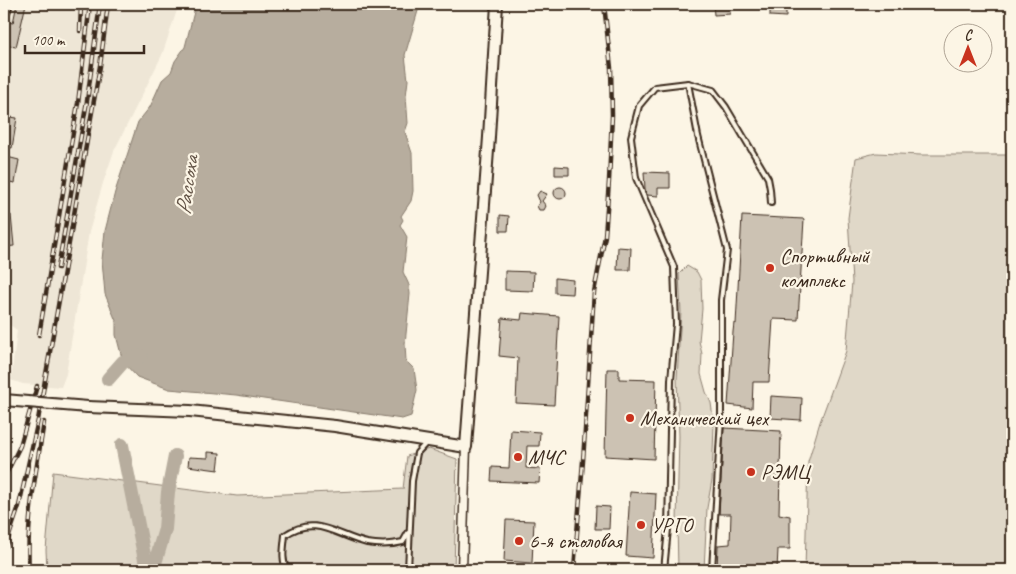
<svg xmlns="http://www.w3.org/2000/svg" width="1016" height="574" viewBox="0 0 1016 574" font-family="Caveat,sans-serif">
<rect width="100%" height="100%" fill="#fcf5e5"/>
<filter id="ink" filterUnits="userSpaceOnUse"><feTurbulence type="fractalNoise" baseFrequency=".02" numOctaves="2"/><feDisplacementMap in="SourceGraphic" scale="10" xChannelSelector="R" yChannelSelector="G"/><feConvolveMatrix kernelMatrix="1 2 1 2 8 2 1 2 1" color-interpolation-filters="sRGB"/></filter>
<g filter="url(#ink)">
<!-- built -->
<path fill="#eee6d6" d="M4,4H179L162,55L114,151L103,183L89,232L66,374L61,387L23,384L11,380L17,330L4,321Z"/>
<!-- green -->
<g fill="#e0d8c8" stroke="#8e8173">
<path d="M876,153L921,155H1012V570H805L808,462L820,422L846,351L852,282L848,218L856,158Z"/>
<path d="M687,266L697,272L701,280L702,309L699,341L702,354L701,374L706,392L711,403L714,425L712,480L707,508L704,570H678L677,522L679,436L677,379L681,312L679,274Z"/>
<path d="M429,449L457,459L454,570H47L46,550L53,472L237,496L403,489L407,456Z"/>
</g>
<!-- water -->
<path fill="#b7ad9e" stroke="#85796b" d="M196,4H420L405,55L408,80L406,96L408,123L405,132L412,153L413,191L411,201L401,216L403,220L400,225L407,237L403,272L409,285L410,294L405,344L406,361L414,369L417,390L411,416L402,419L236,395L169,389L137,377L123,362L116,335V321L105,294L102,260L105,231L115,192L138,122L150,107L162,80L171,72L175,61L185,47Z"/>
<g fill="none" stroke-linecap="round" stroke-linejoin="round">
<!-- river -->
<g stroke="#b7ad9e" stroke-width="14">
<path d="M108,379L123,362L141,356"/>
<path d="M122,445L147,570"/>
<path d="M153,570L165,529L168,492L175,456"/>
</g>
</g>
<!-- building -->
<g fill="#ccc2b3" stroke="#3b2a1e">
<path d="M17,4H26L16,47L4,45V38L8,22L13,23Z"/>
<path d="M713,4H730V14L714,15Z"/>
<path d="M770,4H786V17L770,16Z"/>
<path d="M4,116L17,118L12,148L4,147Z"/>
<path d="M7,157L19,160L15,183L4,181Z"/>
<path d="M555,166L569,167V175H555Z"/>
<path d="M644,172L670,173V188H658V196L647,195L645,189Z"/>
<circle cx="560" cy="193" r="6"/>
<path d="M540,191L547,194L542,201L546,206L544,210H539L537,206L540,202L537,195Z"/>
<path d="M4,215H11L14,246L4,247Z"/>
<path d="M500,215L509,216L508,231H500Z"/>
<path d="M742,216L804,219L798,320L773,319L769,382H753L752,408L728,405L733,332L734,323L736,324Z"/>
<path d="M618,247L631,248L630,270H617Z"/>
<path d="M505,271L534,272L533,291L505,290Z"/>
<path d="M555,278L573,280L572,294L555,293Z"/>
<path d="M522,313L559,316L554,405L516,403L518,358L499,356L502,318L521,320Z"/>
<path d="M607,369H619V379L656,380L654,459L605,456Z"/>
<path d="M771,396L802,398L801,420L770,418Z"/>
<path d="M724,428L781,431L779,514L790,516V549H778L777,570H717L718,545L730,544L731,514H719Z"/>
<path d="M511,430L540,432L539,446H527L526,468L540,469L539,483L491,481L492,467L509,468Z"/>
<path d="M208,452L220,453L218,470L188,466L189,457L208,458Z"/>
<path d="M630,492L656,494L653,558L626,556Z"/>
<path d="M596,506L610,507L609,529H595Z"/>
<path d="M506,520L534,521L532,563L504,561Z"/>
</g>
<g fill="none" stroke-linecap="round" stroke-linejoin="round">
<defs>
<g id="lane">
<path d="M4,21L10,4"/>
<path d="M688,83L713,90L726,107L768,178L770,189L771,203"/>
<path d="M287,570C281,560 284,547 285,535C315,514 337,536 367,543C379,545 391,545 403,542L408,533"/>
<path d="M408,570L412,481L417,453L427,442"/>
<path d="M664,570L668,529L671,380L676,324L674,267L636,178L631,137L639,106L655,87L688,83L698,136L727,250L721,300V418L712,570"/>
</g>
<path id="street" d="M462,570L466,447"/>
<path id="secondary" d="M88,407L190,411L335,426L466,447L489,137L497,4"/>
</defs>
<!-- lane casing -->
<use href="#lane" stroke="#3b2a1e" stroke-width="8"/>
<!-- street casing -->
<use href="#street" stroke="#3b2a1e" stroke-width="11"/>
<!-- secondary casing -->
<use href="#secondary" stroke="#3b2a1e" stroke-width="14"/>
<!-- lane -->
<use href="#lane" stroke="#fcf5e5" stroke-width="4"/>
<!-- street -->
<use href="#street" stroke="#fcf5e5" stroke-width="8"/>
<!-- secondary -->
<use href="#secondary" stroke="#fcf5e5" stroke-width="10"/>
<defs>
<g id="rail">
<path d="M80,31L81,4"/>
<path d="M58,268L87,101L100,4"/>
<path d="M39,335L78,103L90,4"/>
<path d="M4,478L20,446L37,386"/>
<path d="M4,551L19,506L38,420L100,66L108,4"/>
<path d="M29,570C26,520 36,472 44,422"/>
<path d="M574,570L583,461L594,292L605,236L609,181L612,115L611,68L604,4"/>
</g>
</defs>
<!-- rail casing -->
<use href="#rail" stroke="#3b2a1e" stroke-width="4.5"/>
<!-- rail -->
<use href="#rail" stroke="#fcf5e5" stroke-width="2.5" stroke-dasharray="8" stroke-linecap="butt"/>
<defs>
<path id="secondary-bridge" d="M4,400L88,407"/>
</defs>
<!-- secondary-bridge casing -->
<use href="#secondary-bridge" stroke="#3b2a1e" stroke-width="14" stroke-linecap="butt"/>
<!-- secondary-bridge -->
<use href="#secondary-bridge" stroke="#fcf5e5" stroke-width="10"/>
</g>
</g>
<!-- markers -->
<g fill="#c8321e" stroke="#fcf5e5" stroke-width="2">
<circle cx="770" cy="268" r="5"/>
<circle cx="630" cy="418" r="5"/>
<circle cx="518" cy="457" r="5"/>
<circle cx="751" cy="472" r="5"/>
<circle cx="641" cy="525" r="5"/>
<circle cx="519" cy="541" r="5"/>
</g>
<g text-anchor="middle" stroke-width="4.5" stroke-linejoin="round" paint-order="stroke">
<!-- poi labels -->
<g font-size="21" fill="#3b2a1e" stroke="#fcf5e5" text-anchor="start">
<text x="780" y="263">Спортивный<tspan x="780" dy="24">комплекс</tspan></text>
<text x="640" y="425">Механический цех</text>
<text x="528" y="464">МЧС</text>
<text x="761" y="479">РЭМЦ</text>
<text x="651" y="532">УРГО</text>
<text x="529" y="548">6-я столовая</text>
</g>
<!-- water labels -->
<g font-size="22" font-style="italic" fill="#605144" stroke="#fcf5e5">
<text transform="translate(186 185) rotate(-82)" y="8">Рассоха</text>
</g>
</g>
<!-- margin -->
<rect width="1016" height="574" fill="none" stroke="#fcf5e5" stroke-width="20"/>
<rect x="10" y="10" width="996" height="554" fill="none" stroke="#3b2a1e" stroke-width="2" filter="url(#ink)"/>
<!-- north arrow -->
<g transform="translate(968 48)"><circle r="24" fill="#fcf5e5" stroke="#afa495"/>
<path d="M0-4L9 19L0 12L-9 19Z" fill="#c8321e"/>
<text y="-8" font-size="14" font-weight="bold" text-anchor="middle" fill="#3b2a1e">С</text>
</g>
<!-- scale -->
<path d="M25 45v8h119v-8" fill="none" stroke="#3b2a1e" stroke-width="2.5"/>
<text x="32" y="45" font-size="15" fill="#3b2a1e" stroke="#fcf5e5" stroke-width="4" paint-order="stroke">100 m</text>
</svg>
